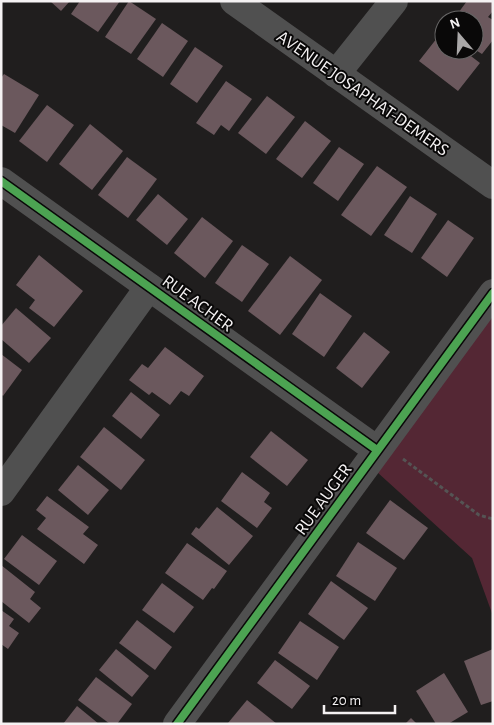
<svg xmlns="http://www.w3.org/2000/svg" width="494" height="725" viewBox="0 0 494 725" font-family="'Alegreya Sans',sans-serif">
<rect width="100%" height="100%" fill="#201e1e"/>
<!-- green -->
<path fill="#542734" d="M493,305V616L472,558L377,472Z"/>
<!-- building -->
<g fill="#6b585d">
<path d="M50,1H70L61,11Z"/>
<path d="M80,1H120L98,32L71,14Z"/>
<path d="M129,1L156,19L131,54L105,37Z"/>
<path d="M467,1L493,2V11L488,17L493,20V40L482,54L474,49V20H453Z"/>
<path d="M162,23L188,41L163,77L137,59Z"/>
<path d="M441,33L444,35V50H463L480,63L458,91L419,61Z"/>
<path d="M195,47L223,66L197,103L170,84Z"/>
<path d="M4,74L39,95L15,133L1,125V78Z"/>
<path d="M226,81L252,99L229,131L221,125L214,135L196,123Z"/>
<path d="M267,96L295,117L266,154L238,133Z"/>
<path d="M47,105L74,125L47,162L19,141Z"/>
<path d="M305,121L331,141L302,178L276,159Z"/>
<path d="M90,124L123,151L92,190L59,164Z"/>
<path d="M339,147L364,164L338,201L313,183Z"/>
<path d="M127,157L157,179L128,218L98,195Z"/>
<path d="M377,166L407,187L371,236L341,215Z"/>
<path d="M158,194L188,219L167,245L136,220Z"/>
<path d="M410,196L437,214L412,253L384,235Z"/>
<path d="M202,217L233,241L205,278L174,253Z"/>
<path d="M448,220L474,238L447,277L421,258Z"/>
<path d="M242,245L269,264L242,302L215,283Z"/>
<path d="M39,255L83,291L54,327L29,308L35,300L16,285Z"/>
<path d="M290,256L322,280L280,335L248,311Z"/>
<path d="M320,293L352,316L324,357L292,334Z"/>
<path d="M16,308L51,338L29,363L1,339V326Z"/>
<path d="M364,332L390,352L362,388L336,368Z"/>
<path d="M165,347L204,376L189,396L181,391L170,405L152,392L149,395L129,380L142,364L148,368Z"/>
<path d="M1,354L22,370L3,396L1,394Z"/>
<path d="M131,392L160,415L141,439L112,416Z"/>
<path d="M104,427L145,460L121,490L80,457Z"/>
<path d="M271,431L308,460L287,486L250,457Z"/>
<path d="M78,465L109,490L88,515L58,490Z"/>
<path d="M242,472L270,493L264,502L272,508L257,528L221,501Z"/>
<path d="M47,496L89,527L83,534L98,545L84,564L37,529L46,518L36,510Z"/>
<path d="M390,500L428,528L404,560L366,533Z"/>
<path d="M217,507L253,536L229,565L191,534L196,527L199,529Z"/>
<path d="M22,535L57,561L39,585L4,559Z"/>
<path d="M358,542L397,568L375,601L336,576Z"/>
<path d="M187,543L227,571L214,589L212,588L203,600L165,573Z"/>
<path d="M1,565L35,592L30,599L41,608L29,623L1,601Z"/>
<path d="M331,581L368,608L344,640L308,614Z"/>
<path d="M162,583L194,607L174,633L142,610Z"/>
<path d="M1,610L14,619L9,626L19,633L8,649L1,644Z"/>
<path d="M137,620L172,647L155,670L119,643Z"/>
<path d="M300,621L339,647L317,680L278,653Z"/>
<path d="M116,649L149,676L132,697L99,670Z"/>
<path d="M493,649V701L481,705L464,661Z"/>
<path d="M275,660L310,686L292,709L257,683Z"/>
<path d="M444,673L468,712L448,724H436L416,691Z"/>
<path d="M96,677L132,704L117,724H110L78,700Z"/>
<path d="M247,700L277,724L228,723Z"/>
<path d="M77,706L99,724H63Z"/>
<path d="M411,718L417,724H405Z"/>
</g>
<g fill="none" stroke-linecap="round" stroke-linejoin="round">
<!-- path -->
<path stroke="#555454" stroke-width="3" stroke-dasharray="4 2.5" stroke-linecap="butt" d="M403,459L479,515L493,519"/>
<!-- minor -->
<g stroke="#505050" stroke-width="28">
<path d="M234,1L493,185"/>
<path d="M336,74L394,1"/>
<path d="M1,181L377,450"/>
<path d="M1,492L149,287"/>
<path d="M177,724L493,293"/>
</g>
<defs>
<g id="cycleway">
<path d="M1,181L377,450"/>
<path d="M177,724L493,293"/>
</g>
</defs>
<!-- cycleway casing -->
<use href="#cycleway" stroke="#090808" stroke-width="11"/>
<!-- cycleway -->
<use href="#cycleway" stroke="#4ca352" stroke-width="8"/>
</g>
<g text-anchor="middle" stroke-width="4" stroke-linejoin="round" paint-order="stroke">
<!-- street labels -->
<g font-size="18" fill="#f5f2f3" stroke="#090808">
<text transform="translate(363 93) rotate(35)" y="6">AVENUE JOSAPHAT-DEMERS</text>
<text transform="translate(198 303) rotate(36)" y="6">RUE ACHER</text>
<text transform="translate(323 499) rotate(-54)" y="6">RUE AUGER</text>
</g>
</g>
<!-- border -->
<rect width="494" height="725" fill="none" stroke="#f5f2f3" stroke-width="5"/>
<!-- north arrow -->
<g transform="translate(459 35) rotate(341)"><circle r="24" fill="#090808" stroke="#676666"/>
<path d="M0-4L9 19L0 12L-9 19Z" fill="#aaa8a8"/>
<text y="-8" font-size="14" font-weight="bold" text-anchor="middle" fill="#f5f2f3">N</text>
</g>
<!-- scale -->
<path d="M324 705v8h71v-8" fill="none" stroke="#f5f2f3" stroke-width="2.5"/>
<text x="332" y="705" font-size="15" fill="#f5f2f3" stroke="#090808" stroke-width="4" paint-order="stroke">20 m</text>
</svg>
